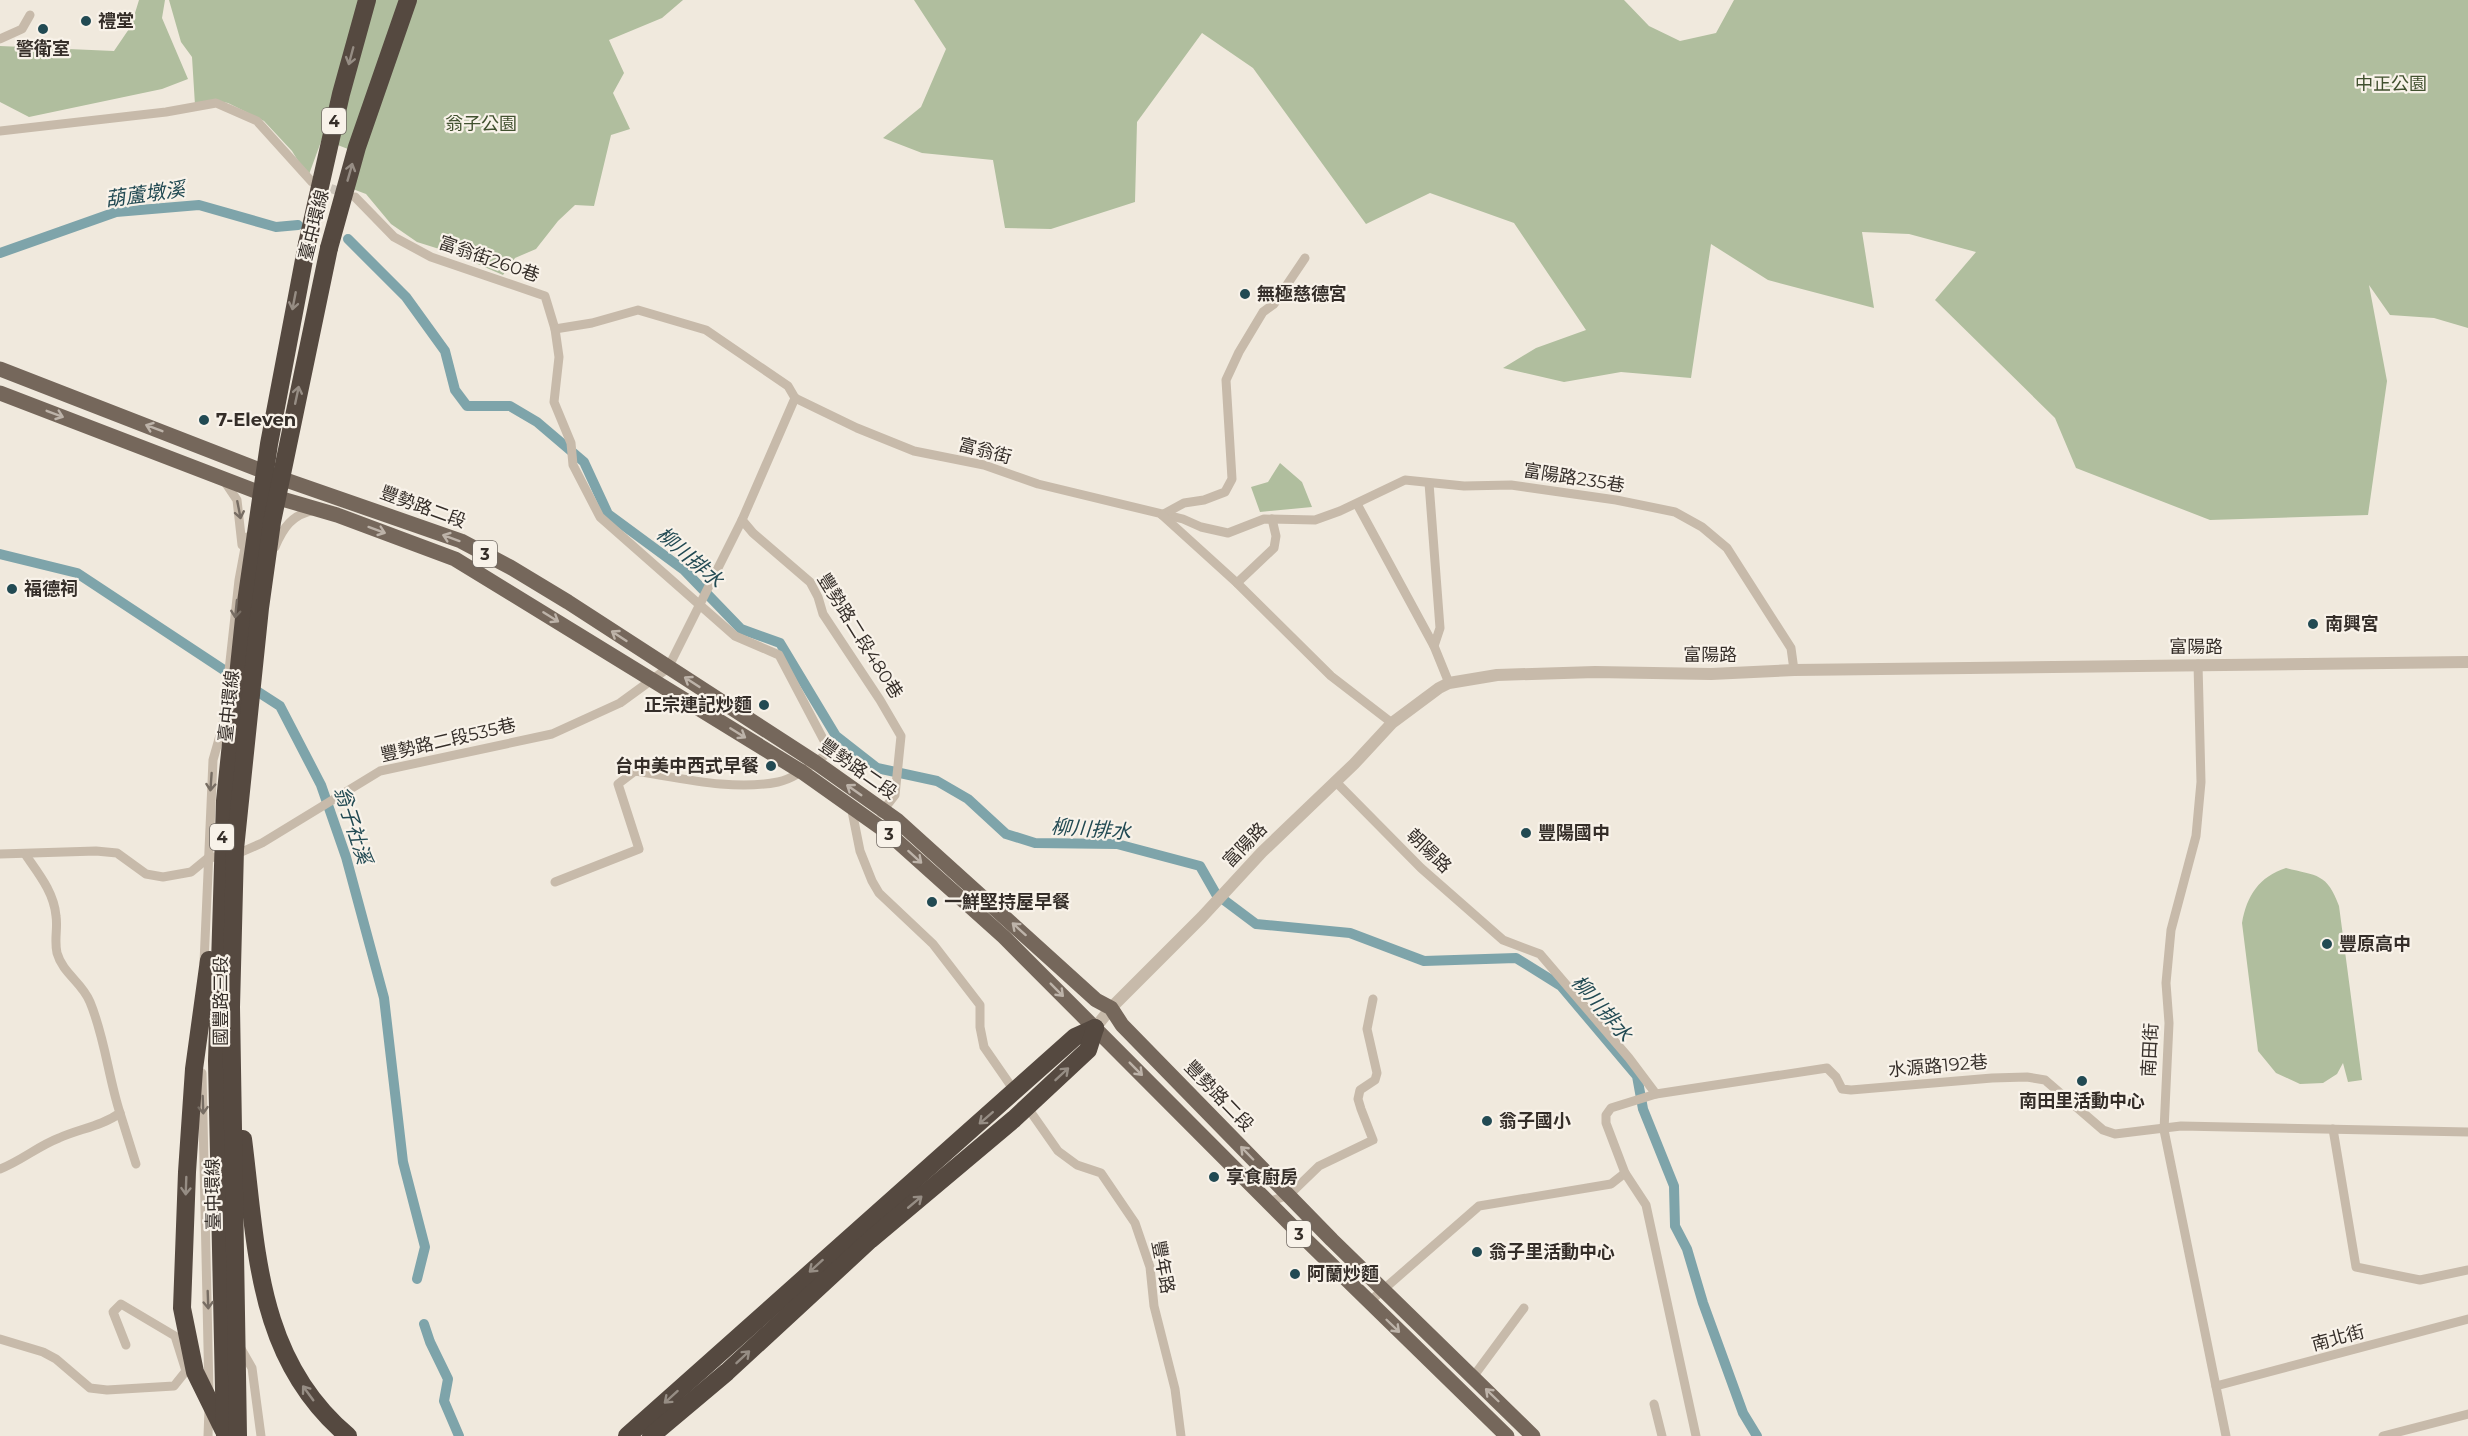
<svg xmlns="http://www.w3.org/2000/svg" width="2468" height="1436" viewBox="0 0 2468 1436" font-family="Montserrat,'Noto Sans TC',sans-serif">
<rect width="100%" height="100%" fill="#f0e9dd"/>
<!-- green -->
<g fill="#b0be9e">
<path d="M139,0H165L162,18L188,79L162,89L29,117L0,102V46L114,51L131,26Z"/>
<path d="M169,0H683L662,18L609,40L624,73L613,93L630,129L611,135L594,206L575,205L558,221L536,249L515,258L503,275L452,253L417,242L391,224L366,194L350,188L361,154L322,139L308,177L292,151L264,121L228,103L212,100L195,105L192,57L181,42Z"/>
<path d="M914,0H1624L1649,26L1680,41L1716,33L1734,0H2468V328L2434,318L2390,315L2369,285L2387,381L2368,515L2210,520L2076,468L2055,418L1935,300L1976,252L1909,234L1862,232L1874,308L1768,280L1711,244L1691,378L1621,372L1564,382L1503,368L1536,348L1586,330L1514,223L1430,193L1366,224L1253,68L1202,33L1137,122L1135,202L1051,229L1005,228L993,160L922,153L883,138L921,107L946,49Z"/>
<path d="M1280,463L1302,482L1312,507L1260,512L1251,487L1268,482Z"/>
<path d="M2286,868C2317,876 2327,873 2339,906L2362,1080L2348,1082L2343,1063L2337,1074L2323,1083L2300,1084L2276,1073L2258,1051L2242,923C2247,895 2259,877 2286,868Z"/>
</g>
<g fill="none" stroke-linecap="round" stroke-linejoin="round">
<!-- canal -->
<g stroke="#7ea4aa" stroke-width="10">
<path d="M348,239L406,297L445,351L455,390L467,406H510L537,422L584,462L608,514L684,570L741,629L780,643L836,736L877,768L937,781L968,799L1006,834L1035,843L1117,844L1200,866L1216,894L1256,924L1350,933L1424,961L1516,958L1561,986L1637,1076L1643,1109L1674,1186L1675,1226L1687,1249L1703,1303L1743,1413L1757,1436"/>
<path d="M0,253L116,212L199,205L276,227L298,225"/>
<path d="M0,554L77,573L236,678"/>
<path d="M249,686L280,706L321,785L346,857L384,998L403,1162L425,1247L417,1279"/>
<path d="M424,1324L430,1342L448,1379L444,1401L459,1436"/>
</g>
<!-- minor-tunnel -->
<path stroke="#cbc4b9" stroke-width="9" stroke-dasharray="9 4.5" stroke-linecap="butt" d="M318,184L347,194"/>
<!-- minor -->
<g stroke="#c7baaa" stroke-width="9">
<path d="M0,39L22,29L30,15"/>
<path d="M0,131L166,112L216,103L257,121L312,182"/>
<path d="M355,197L394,237L431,257L545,296L555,329L559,357L554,402L571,443L573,465L600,517L735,636L779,655L830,752C814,762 797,778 778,782C732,791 681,778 635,771L618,784L639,849L555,882"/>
<path d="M555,329L592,323L638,310L706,330L788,386L795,398"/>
<path d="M795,398L857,428L914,451L984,465L1038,484L1183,519L1201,527L1228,533L1264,519L1315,520L1340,511L1405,480L1464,486L1511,485L1616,500L1675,512L1702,527L1727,548L1791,648L1794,670"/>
<path d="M225,482L237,500L242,545"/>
<path d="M1429,483L1440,628L1434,646"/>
<path d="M1357,504L1434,646L1449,683"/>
<path d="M1162,515L1184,503L1204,500L1225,492L1232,479L1226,380L1239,352L1263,312L1274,304L1305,258"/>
<path d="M1162,515L1237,583L1331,676L1392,723"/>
<path d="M742,520L753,533L810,582L818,597L823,614L880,700L901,736L895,795L881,813"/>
<path d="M275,547C283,528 292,514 315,510"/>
<path d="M1237,583L1274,548L1276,536L1272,519"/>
<path d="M2198,664L2201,782L2196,836L2171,930L2166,983L2169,1023L2164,1130L2226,1436"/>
<path d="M1335,781L1421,868L1503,940L1540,954L1629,1058L1656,1094"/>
<path d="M851,806L860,851L872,881L879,893L933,944L980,1005V1027L984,1047L1011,1086"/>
<path d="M0,854L96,851L117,853L146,874L163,877L191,872L208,858L237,854L262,843L380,771L552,734L620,703L668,668L742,520L795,398"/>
<path d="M204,963L213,760L223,725L239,580L247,537"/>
<path d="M202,1073L209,1392"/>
<path d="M1030,1111L1058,1151L1077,1165L1101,1173L1135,1223L1150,1267L1154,1306L1175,1389L1181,1436"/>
<path d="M120,1113L136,1164"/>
<path d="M2333,1129L2356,1267L2420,1280L2468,1270"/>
<path d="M0,1169C21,1161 38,1146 59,1138C79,1129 102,1126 120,1113C108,1076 105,1038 90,1002C82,982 63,974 57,953C54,940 58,928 56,916C54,892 38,873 25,854"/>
<path d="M1268,1202L1289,1195L1319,1166L1373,1140L1361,1109L1358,1099L1360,1090L1375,1080L1377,1073L1367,1029L1373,999"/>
<path d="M1369,1302L1479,1206L1611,1184L1625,1173"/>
<path d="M0,1339L43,1352L56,1359L90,1388L107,1390L174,1386L186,1371"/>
<path d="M126,1345L113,1312L121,1304L175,1336L186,1371L190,1370"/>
<path d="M240,1347L252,1368L261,1436"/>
<path d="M1473,1377L1524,1308"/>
<path d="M2216,1386L2468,1319"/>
<path d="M1654,1404L1662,1436"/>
<path d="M208,1436L209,1409"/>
<path d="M1696,1436L1646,1205L1625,1173L1606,1123V1115L1611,1108L1656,1094L1827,1068L1836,1077L1842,1089L1851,1090L1992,1078L2027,1077L2045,1080L2103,1130L2115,1134L2181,1126L2468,1132"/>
<path d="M2383,1436L2468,1414"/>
</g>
<!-- tertiary -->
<path stroke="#c7baaa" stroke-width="12" d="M1095,1028L1111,1008L1202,917L1262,852L1354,764L1392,723L1439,688L1449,683L1497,675L1595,672L1711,674L1794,670L2468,662"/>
<!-- primary -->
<g stroke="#75675b" stroke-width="15">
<path d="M0,369L283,479L461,541L510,567L568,602L815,762L897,820L1096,1000L1111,1008L1122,1025L1332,1240L1533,1436"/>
<path d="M0,393L258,492L337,515L455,559L802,772L888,833L1004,937L1298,1232L1507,1436"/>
</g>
<!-- motorway -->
<g stroke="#554940" stroke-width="18">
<path d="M307,244L341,94L367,0"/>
<path d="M329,248L357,147L408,0"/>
<path d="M627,1436L1075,1037L1095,1028"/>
<path d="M651,1436L727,1372L870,1240L1014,1119L1088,1050L1095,1028"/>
</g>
<!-- motorway-bridge -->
<g stroke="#554940" stroke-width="18">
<path d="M209,960L194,1069L187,1172L182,1308L195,1372L223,1429"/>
<path d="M243,1139C257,1248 256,1359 348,1436"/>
<path d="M225,1436L217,1061L225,801L245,609L269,444L307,244"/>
<path d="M238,1436L231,1007L235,849L260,608L272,522L329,248"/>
</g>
</g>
<!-- one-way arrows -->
<defs><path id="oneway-shaft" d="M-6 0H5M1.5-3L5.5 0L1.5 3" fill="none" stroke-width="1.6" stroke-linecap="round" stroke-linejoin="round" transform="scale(1.5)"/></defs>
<g stroke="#968d84">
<use href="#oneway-shaft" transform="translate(351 56) rotate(105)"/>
<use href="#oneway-shaft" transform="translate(350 172) rotate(-74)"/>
<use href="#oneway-shaft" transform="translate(294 301) rotate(101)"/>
<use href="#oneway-shaft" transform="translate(297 395) rotate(-78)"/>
<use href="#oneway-shaft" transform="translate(1062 1074) rotate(-43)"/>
<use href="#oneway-shaft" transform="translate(986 1118) rotate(139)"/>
<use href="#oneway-shaft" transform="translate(186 1186) rotate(92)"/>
<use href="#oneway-shaft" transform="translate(915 1202) rotate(-40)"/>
<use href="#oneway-shaft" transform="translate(816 1266) rotate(138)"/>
<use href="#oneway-shaft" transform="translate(743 1357) rotate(-43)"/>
<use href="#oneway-shaft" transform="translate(308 1393) rotate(-126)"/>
<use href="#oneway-shaft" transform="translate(671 1397) rotate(138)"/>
</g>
<g stroke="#bdb3a9">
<use href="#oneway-shaft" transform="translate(55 414) rotate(21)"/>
<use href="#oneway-shaft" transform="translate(154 428) rotate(-159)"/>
<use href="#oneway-shaft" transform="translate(377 530) rotate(20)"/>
<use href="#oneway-shaft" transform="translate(451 538) rotate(-160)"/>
<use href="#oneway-shaft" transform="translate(551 617) rotate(32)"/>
<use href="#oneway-shaft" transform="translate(619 636) rotate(-147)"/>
<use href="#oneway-shaft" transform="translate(692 682) rotate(-147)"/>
<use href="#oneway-shaft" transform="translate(738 733) rotate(32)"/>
<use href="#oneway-shaft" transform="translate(854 790) rotate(-145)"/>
<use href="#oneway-shaft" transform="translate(915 857) rotate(42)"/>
<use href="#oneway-shaft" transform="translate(1019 929) rotate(-138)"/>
<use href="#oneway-shaft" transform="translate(1057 990) rotate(45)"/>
<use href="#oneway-shaft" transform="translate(1136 1069) rotate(45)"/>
<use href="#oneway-shaft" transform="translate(1247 1153) rotate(-134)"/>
<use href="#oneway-shaft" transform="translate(1393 1326) rotate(44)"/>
<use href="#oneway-shaft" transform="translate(1492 1395) rotate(-136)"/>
</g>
<g stroke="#776d63">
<use href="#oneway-shaft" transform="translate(239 510) rotate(79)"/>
<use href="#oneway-shaft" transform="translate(236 609) rotate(96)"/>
<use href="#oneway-shaft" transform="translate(211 782) rotate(94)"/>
<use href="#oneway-shaft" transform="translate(203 1105) rotate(88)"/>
<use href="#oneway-shaft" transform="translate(208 1300) rotate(88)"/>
</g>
<!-- markers -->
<g fill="#224a53" stroke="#f8f2e9" stroke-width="2">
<circle cx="86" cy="21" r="6"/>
<circle cx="43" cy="29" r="6"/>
<circle cx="1245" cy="294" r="6"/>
<circle cx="204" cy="420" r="6"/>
<circle cx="12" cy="589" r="6"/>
<circle cx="2313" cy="624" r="6"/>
<circle cx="764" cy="705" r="6"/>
<circle cx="771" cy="766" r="6"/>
<circle cx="1526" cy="833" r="6"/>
<circle cx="932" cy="902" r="6"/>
<circle cx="2327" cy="944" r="6"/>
<circle cx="2082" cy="1081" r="6"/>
<circle cx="1487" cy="1121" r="6"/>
<circle cx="1214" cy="1177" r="6"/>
<circle cx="1477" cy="1252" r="6"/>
<circle cx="1295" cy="1274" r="6"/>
</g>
<g text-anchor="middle" stroke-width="4.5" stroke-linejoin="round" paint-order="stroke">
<!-- shield labels -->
<g fill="#f8f2e9" stroke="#706963" stroke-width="1.5">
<rect x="322" y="108" width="24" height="26" rx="4.5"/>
<rect x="473" y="541" width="24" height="26" rx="4.5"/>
<rect x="877" y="821" width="24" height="26" rx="4.5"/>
<rect x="210" y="824" width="24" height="26" rx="4.5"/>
<rect x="1287" y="1221" width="24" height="26" rx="4.5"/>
</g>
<g font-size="16" font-weight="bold" fill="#352e29">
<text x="334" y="127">4</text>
<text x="485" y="560">3</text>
<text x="889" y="840">3</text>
<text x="222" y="843">4</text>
<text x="1299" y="1240">3</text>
</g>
<!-- poi labels -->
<g font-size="18" font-weight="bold" fill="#352e29" stroke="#f8f2e9" text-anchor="start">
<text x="98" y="27">禮堂</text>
<text x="43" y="55" text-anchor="middle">警衛室</text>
<text x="1257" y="300">無極慈德宮</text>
<text x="216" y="426">7-Eleven</text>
<text x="24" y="595">福德祠</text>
<text x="2325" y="630">南興宮</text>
<text x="752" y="711" text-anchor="end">正宗連記炒麵</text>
<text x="759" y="772" text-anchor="end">台中美中西式早餐</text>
<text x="1538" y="839">豐陽國中</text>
<text x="944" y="908">一鮮堅持屋早餐</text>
<text x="2339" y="950">豐原高中</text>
<text x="2082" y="1107" text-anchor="middle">南田里活動中心</text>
<text x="1499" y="1127">翁子國小</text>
<text x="1226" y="1183">享食廚房</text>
<text x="1489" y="1258">翁子里活動中心</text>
<text x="1307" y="1280">阿蘭炒麵</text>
</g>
<!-- park labels -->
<g font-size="18" fill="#41512f" stroke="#f8f2e9">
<text x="2391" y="90">中正公園</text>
<text x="481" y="130">翁子公園</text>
</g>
<!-- street labels -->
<g font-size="18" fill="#352e29" stroke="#f8f2e9">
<text transform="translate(314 225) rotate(-76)" y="6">臺中環線</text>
<text transform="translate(489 259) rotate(19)" y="6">富翁街260巷</text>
<text transform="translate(985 451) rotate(15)" y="6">富翁街</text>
<text transform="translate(1574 478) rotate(9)" y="6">富陽路235巷</text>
<text transform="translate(423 507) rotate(20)" y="6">豐勢路二段</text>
<text transform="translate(860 636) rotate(58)" y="6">豐勢路二段480巷</text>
<text x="2196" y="653">富陽路</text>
<text x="1710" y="661">富陽路</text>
<text transform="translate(229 706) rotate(-84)" y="6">臺中環線</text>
<text transform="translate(448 740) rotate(-13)" y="6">豐勢路二段535巷</text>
<text transform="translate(858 769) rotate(35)" y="6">豐勢路二段</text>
<text transform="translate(1245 845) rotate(-46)" y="6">富陽路</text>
<text transform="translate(1429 851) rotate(44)" y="6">朝陽路</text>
<text transform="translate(221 1001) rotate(-90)" y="6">國豐路三段</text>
<text transform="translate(2150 1050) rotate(-87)" y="6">南田街</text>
<text transform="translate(1938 1066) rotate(-5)" y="6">水源路192巷</text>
<text transform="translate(1219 1096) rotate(46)" y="6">豐勢路二段</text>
<text transform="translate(213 1194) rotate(-91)" y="6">臺中環線</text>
<text transform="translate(1163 1267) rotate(79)" y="6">豐年路</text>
<text transform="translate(2338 1338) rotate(-15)" y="6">南北街</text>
</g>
<!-- water labels -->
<g font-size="20" font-style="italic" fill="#224a53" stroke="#f8f2e9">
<text transform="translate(145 194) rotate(-8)" y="7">葫蘆墩溪</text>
<text transform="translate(690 557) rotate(41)" y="7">柳川排水</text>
<text transform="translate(353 825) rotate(72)" y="7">翁子社溪</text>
<text transform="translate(1091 829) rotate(4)" y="7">柳川排水</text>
<text transform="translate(1602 1008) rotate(49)" y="7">柳川排水</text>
</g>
</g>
</svg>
